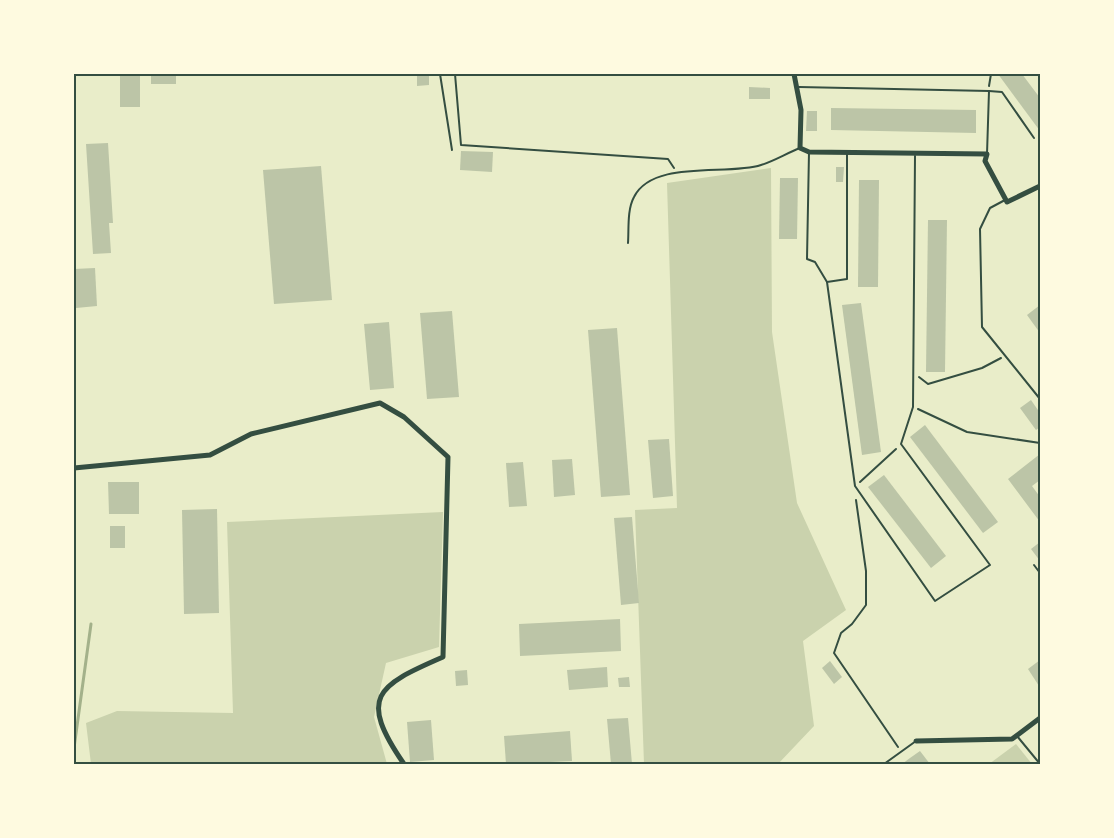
<svg xmlns="http://www.w3.org/2000/svg" width="1114" height="838" viewBox="0 0 1114 838" font-family="Arial,sans-serif">
<rect width="100%" height="100%" fill="#e9edc9"/>
<!-- green -->
<g fill="#cad2ad">
<path d="M771,168L772,332L797,503L846,610L803,641L814,726L778,764H644L635,510L677,508L667,183Z"/>
<path d="M443,512L439,647L386,663L374,717L387,764H91L86,723L117,711L233,713L227,522Z"/>
<path d="M1016,744L1032,764H989Z"/>
</g>
<g fill="none" stroke-linecap="round" stroke-linejoin="round">
<!-- stream -->
<path stroke="#a3b18a" stroke-width="3" d="M74,748L91,624"/>
</g>
<!-- building -->
<g fill="#bcc5a7">
<rect x="120" y="74" width="20" height="33"/>
<rect x="151" y="74" width="25" height="10"/>
<path d="M417,74H429V85L417,86Z"/>
<path d="M998,74H1022L1040,98V131Z"/>
<path d="M749,87L770,88V99H749Z"/>
<path d="M831,108L976,110V133L831,130Z"/>
<path d="M807,111H817V131H806Z"/>
<path d="M108,143L113,223H109L111,253L93,254L86,144Z"/>
<path d="M461,151L493,152L492,172L460,170Z"/>
<path d="M321,166L332,300L274,304L263,170Z"/>
<path d="M836,167H844L843,182H836Z"/>
<path d="M780,178H798L797,239H779Z"/>
<path d="M859,180H879L878,287H858Z"/>
<path d="M928,220H947L945,372H926Z"/>
<path d="M95,268L97,306L76,308L74,269Z"/>
<path d="M861,303L881,452L862,455L842,305Z"/>
<path d="M1040,305V333L1027,315Z"/>
<path d="M452,311L459,397L427,399L420,313Z"/>
<path d="M389,322L394,388L370,390L364,324Z"/>
<path d="M617,328L630,495L601,497L588,330Z"/>
<path d="M1031,400L1040,413V427L1036,430L1020,408Z"/>
<path d="M925,425L998,522L983,533L910,437Z"/>
<path d="M669,439L673,496L653,498L648,440Z"/>
<path d="M1040,454V480L1032,486L1040,497V522L1008,479Z"/>
<path d="M572,459L575,495L554,497L552,460Z"/>
<path d="M523,462L527,506L509,507L506,463Z"/>
<path d="M884,475L946,556L931,568L868,487Z"/>
<path d="M108,482H139V514H109Z"/>
<path d="M217,509L219,613L184,614L182,510Z"/>
<path d="M632,517L639,603L621,605L614,518Z"/>
<rect x="110" y="526" width="15" height="22"/>
<path d="M1040,542V561L1031,549Z"/>
<path d="M620,619L621,651L520,656L519,624Z"/>
<path d="M1040,660V685L1039,686L1028,669Z"/>
<path d="M830,661L842,677L834,684L822,668Z"/>
<path d="M607,667L608,687L569,690L567,670Z"/>
<path d="M467,670L468,685L456,686L455,671Z"/>
<path d="M629,677L630,687H619L618,678Z"/>
<path d="M628,718L632,764H611L607,719Z"/>
<path d="M431,720L434,760L410,762L407,722Z"/>
<path d="M570,731L572,761L506,764L504,736Z"/>
<path d="M920,751L930,764H902L910,758Z"/>
</g>
<g fill="none" stroke-linecap="round" stroke-linejoin="round">
<!-- path -->
<g stroke="#344e41" stroke-width="2">
<path d="M455,74L461,145L668,159L674,168"/>
<path d="M989,86L991,74"/>
<path d="M919,377L928,384L982,368L1001,358"/>
<path d="M918,409L967,432L1040,443"/>
<path d="M860,482L896,449"/>
<path d="M856,500L866,571V605L852,624L841,633L834,653L898,747"/>
</g>
<!-- service -->
<g stroke="#344e41" stroke-width="2">
<path d="M440,74L452,150"/>
<path d="M799,87L989,91L987,154"/>
<path d="M989,91L1002,92L1034,138"/>
<path d="M809,152L807,259L815,262L827,282"/>
<path d="M847,153V279L827,282L855,486L935,601L990,565L901,444L913,407L915,156"/>
<path d="M1005,200L990,208L980,229L982,327L1040,399"/>
<path d="M628,243C629,228 627,210 634,197C653,159 728,176 761,165C774,161 787,153 800,148"/>
<path d="M1034,565L1040,573"/>
<path d="M1017,736L1040,764"/>
<path d="M884,764L916,741"/>
</g>
<!-- minor -->
<g stroke="#344e41" stroke-width="5">
<path d="M794,74L801,110L800,148L809,152L987,154L985,161L1007,202L1040,186"/>
<path d="M74,468L210,455L251,434L380,403L404,417L448,457L443,657C376,686 358,697 404,764"/>
<path d="M916,741L1012,739L1040,718"/>
</g>
</g>
<!-- border -->
<rect width="1114" height="838" fill="none" stroke="#fefae0" stroke-width="150"/>
<rect x="75" y="75" width="964" height="688" fill="none" stroke="#344e41" stroke-width="2"/>
</svg>
